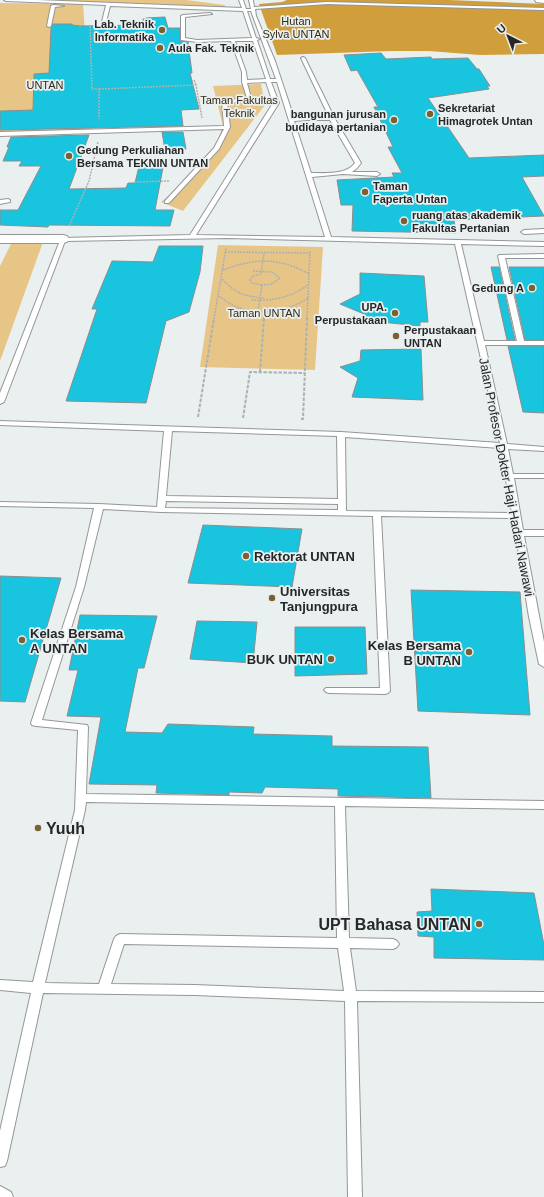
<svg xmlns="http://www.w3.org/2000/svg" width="544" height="1197" viewBox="0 0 544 1197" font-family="Arial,sans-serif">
<rect width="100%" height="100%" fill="#eaeff0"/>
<!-- green -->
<g fill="#e7c587">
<path d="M22,0H186L225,5L224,10Z"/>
<path d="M0,3L83,4L92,130L0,133Z"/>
<path d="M261,84L265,105L183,211L161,202L210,161L223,126L213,86Z"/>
<path d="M43,242L0,361V266L11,244Z"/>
<path d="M218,245L323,247L315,370L200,367Z"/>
</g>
<!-- forest -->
<path fill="#d09e3a" d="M287,0H449L544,4V54L480,55L429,51H390L277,55L259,4L282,2Z"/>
<!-- building -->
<g fill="#19c4de" stroke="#8a8e8f">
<path d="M165,17L168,28H180V41L188,42L192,73H190L199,109L181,110L183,126L0,130V111L33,110L34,74L49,73L51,28L53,24H72V25L80,26L143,25V19H146V18Z"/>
<path d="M381,53L386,59L431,57L432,59L468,58L477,69H479L490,86H487L489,89L428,98L469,158L544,155V176L522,177L544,216L454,220L456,233L352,231L353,205H341L337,180L394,177L392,173H402L388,147H393L374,107H378L357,70L351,71L344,55Z"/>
<path d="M162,132H183L186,149L165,150Z"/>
<path d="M89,135L69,189L126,188L128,183H135L140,162H164L155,210H174L170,226L49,225L48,227L0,225V210H18L41,166H19L22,161H3L9,147H7L11,137Z"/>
<path d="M159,246H203L200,272L189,312L166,321L146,403L66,401L97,309H92L112,261L153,262Z"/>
<path d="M491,267H499L515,340H507Z"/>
<path d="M509,267H544V340H525Z"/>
<path d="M360,273L424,276L428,322H420V326L361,320L364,314L340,304L360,294Z"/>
<path d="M508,346H544V413L523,412Z"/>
<path d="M421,349L423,400L352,397L358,378L340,367L360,361L361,350Z"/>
<path d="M203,525L302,529L292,587L188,583Z"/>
<path d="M0,576L61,578L25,702L0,701Z"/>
<path d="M411,590L520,592L530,715L418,711Z"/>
<path d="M80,615L157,616L144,668H138L125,732L162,733L168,724L254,727L253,734L332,736V746L428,747L431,798L338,796V789L265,787L262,793L229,792V795L156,793L157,785L89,784L101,717L67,716L78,670H69Z"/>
<path d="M197,621L257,622L253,663L190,659Z"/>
<path d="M295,627H365L367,674L295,676Z"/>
<path d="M431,889L534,893L544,945V960L434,958V937L418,936L417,912L432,911Z"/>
</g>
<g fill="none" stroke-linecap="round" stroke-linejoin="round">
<defs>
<g id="service">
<path d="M4,0H37L242,8L239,0H243L246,9H251L249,0H253L254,7L327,2L544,8V10L327,4L255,9L256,16L275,61L294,118L308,116L329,117L301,58L303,57L305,58L335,119L361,163L357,168L352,172H377L380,174L377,176L343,174L312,177L331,237L544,242V246L461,244L484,341H517L498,256L499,255L544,254V258H505L524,341H544V345H485L507,444L544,447V451L508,449L513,474H544V478H514L523,530H544V536H524L544,642V667L539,664L529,617L513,518L381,516L390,691L388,693L385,694L329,693L326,692L324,690L326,688H380L373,516L161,512L103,509L84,587L42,720L87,725L88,727L86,794L544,801V809L345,806L349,938L393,939L397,941L399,944L397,947L393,949L350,948L356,991L544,992V1002L357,1001L362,1197H348L345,1001L195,995L43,993L7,1161L5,1166L0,1167V1131L31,993L0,990V980L33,982L75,810L78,730L36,726L32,725L31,723L76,587L94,508L0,506V502L99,504L157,507L164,431L0,425V421L341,432L500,443L455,244L228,238L65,241L4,402L0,404V393L61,238L190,235L273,103L266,82L247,83L251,98L250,101L227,103L230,127L219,149L169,203H165V201L214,148L224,129L0,136V132L224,126L222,101L247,98L242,82V72L231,41L197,42L181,40V16L183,15L210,13L212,14L185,17V38L197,40L252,38L243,11L110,6L106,22L104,23L102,22L106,5L6,1ZM247,11H251L276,79H270L257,40L260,39L256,38ZM235,41H253L266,79L247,80L246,72ZM271,82H277L325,237L196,235L279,103ZM308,120H330L355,163C346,175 325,173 311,173L294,121ZM172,431L337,436L338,499L166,496ZM345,437L500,448L512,513L346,511ZM166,501L338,504V510L165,508ZM86,802L335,806L337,938L120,934L116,936L114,939L99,984L45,983L85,810ZM124,944L338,948L344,991L195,985L111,984Z"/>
<path d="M53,5L64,6L55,7L51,26L49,27L47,26L51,6Z"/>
<path d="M8,199L10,200V202L0,204V200Z"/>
<path d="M544,229V233L524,234L521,232L524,230Z"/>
<path d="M0,1186L11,1192L13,1197H0Z"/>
</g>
<path id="minor" d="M0,235H63L67,236L69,239L67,242L63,243H0Z"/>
<path id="trunk" d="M535,0H544V3L536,2Z"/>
</defs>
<!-- service casing -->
<use href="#service" stroke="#939798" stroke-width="2"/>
<!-- minor casing -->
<use href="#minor" stroke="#939798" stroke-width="2"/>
<!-- trunk casing -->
<use href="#trunk" stroke="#939798" stroke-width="2"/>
<!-- path-far1 -->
<g stroke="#adb1b1" stroke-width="1.5" stroke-dasharray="2 1" stroke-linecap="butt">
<path d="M90,26L92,89H99V119"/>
<path d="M194,80L196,85"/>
<path d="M99,89L196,85L202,118"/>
<path d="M134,182L170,181"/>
<path d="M69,226L89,181L98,142"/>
<path d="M225,252L310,253"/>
<path d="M223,270C255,258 279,257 309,274"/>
<path d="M253,271L272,272L280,278L272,284L261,285"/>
<path d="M222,279C237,294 243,296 264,298"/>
<path d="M219,296C245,318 280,316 308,298"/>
<path d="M251,300C272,301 290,298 308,285"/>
<path d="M258,311L262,285L252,283L250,280L253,276L261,274L264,253"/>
<path d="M214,319L226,248"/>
<path d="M264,319V312"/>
<path d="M307,319L310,251"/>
</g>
<!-- path -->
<g stroke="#adb1b1" stroke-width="2" stroke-dasharray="3.5 1.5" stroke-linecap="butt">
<path d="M260,372L264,318"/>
<path d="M198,417L214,318"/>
<path d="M243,418L250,372L305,373"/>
<path d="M301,419H303L307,318"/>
</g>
<!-- service -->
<use href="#service" fill="#fff" fill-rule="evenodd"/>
<!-- minor -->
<use href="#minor" fill="#fff" fill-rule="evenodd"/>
<!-- trunk -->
<use href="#trunk" fill="#fff" fill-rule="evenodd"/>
</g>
<!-- markers -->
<g fill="#7a6132" stroke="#eaeff0" stroke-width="1.5">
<circle cx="162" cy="30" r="4"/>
<circle cx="160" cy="48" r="4"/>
<circle cx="430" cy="114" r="4"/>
<circle cx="394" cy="120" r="4"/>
<circle cx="69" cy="156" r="4"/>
<circle cx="365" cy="192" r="4"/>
<circle cx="404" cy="221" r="4"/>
<circle cx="532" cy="288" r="4"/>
<circle cx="395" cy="313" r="4"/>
<circle cx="396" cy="336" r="4"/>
<circle cx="246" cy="556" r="4"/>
<circle cx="272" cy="598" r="4"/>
<circle cx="22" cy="640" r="4"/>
<circle cx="469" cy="652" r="4"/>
<circle cx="331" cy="659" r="4"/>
<circle cx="38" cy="828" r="4"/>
<circle cx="479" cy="924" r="4"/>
</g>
<g text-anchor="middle" stroke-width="3.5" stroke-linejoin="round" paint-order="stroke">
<!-- far-park labels -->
<g font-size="11" fill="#332918" stroke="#eaeff0">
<text x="296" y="25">Hutan<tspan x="296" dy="13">Sylva UNTAN</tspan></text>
<text x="45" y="89">UNTAN</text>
<text x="239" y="104">Taman Fakultas<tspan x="239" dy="13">Teknik</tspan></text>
<text x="264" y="317">Taman UNTAN</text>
</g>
<!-- far-poi labels -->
<g font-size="11" font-weight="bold" fill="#262828" stroke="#eaeff0" text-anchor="start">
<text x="154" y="28" text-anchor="end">Lab. Teknik<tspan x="154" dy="13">Informatika</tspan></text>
<text x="168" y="52">Aula Fak. Teknik</text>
<text x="438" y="112">Sekretariat<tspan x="438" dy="13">Himagrotek Untan</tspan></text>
<text x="386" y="118" text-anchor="end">bangunan jurusan<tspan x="386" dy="13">budidaya pertanian</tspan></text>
<text x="77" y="154">Gedung Perkuliahan<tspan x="77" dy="13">Bersama TEKNIN UNTAN</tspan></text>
<text x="373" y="190">Taman<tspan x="373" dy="13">Faperta Untan</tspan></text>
<text x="412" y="219">ruang atas akademik<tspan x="412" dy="13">Fakultas Pertanian</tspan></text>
<text x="524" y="292" text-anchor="end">Gedung A</text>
<text x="387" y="311" text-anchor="end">UPA.<tspan x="387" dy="13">Perpustakaan</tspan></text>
<text x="404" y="334">Perpustakaan<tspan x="404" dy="13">UNTAN</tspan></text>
</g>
<!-- street labels -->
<g font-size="13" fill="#262828" stroke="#eaeff0">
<text transform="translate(507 477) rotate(79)" y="5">Jalan Profesor Dokter Haji Hadari Nawawi</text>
</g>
<!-- poi labels -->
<g font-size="13" font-weight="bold" fill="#262828" stroke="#eaeff0" text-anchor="start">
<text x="254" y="561">Rektorat UNTAN</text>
<text x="280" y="596">Universitas<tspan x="280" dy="15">Tanjungpura</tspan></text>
<text x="30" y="638">Kelas Bersama<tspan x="30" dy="15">A UNTAN</tspan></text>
<text x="461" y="650" text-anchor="end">Kelas Bersama<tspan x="461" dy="15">B UNTAN</tspan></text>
<text x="323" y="664" text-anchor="end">BUK UNTAN</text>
</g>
<!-- near-poi labels -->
<g font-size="16" font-weight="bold" fill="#262828" stroke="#eaeff0" text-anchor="start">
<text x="46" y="834">Yuuh</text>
<text x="471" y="930" text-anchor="end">UPT Bahasa UNTAN</text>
</g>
</g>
<!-- north arrow -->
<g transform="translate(508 36) rotate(318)" stroke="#eaeff0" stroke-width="3" paint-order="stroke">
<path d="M0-3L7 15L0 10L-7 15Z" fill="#262828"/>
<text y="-6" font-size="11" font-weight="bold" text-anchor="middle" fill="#262828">U</text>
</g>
</svg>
